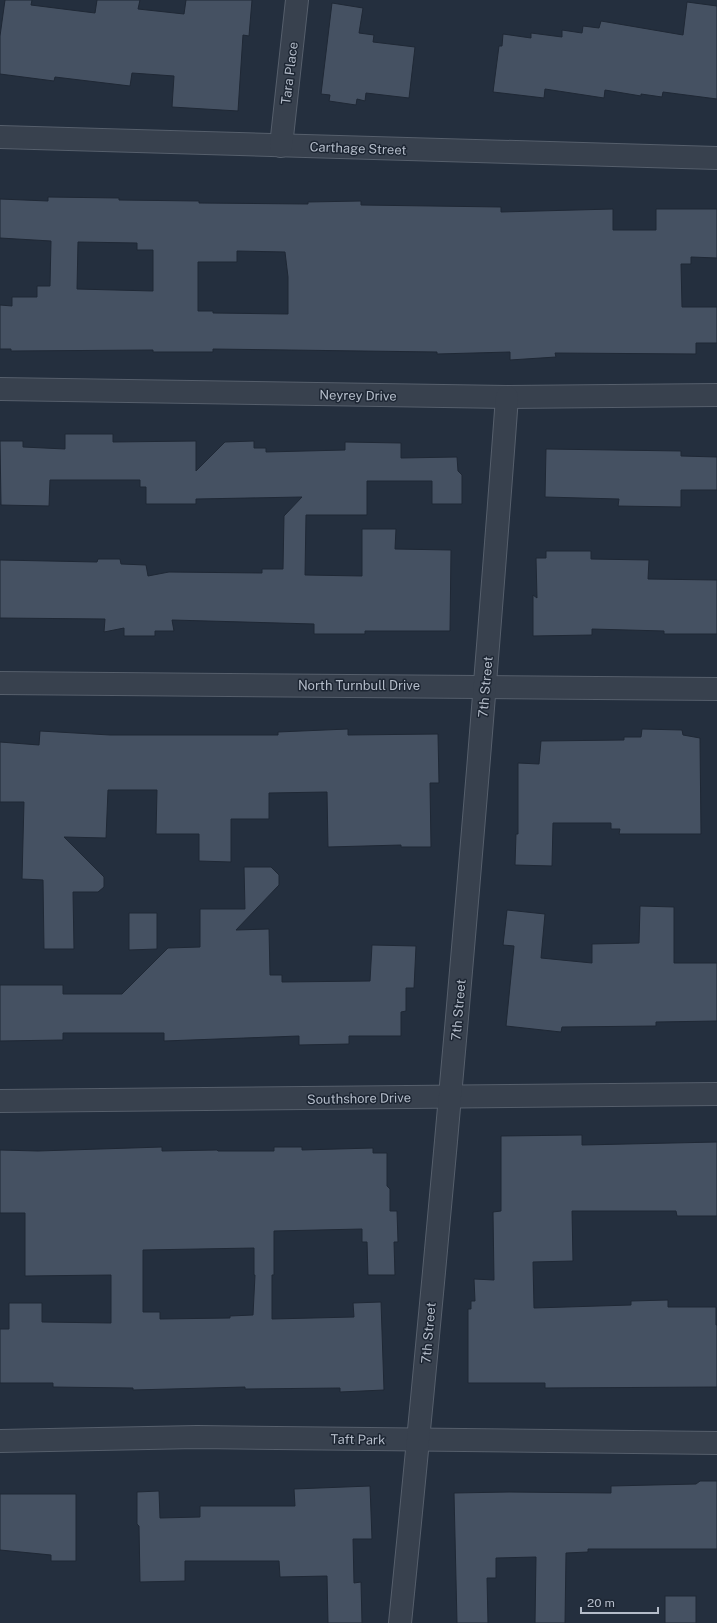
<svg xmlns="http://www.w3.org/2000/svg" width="717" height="1623" viewBox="0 0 717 1623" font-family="'Public Sans',sans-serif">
<rect width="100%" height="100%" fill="#242f3e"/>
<!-- building -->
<g fill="#455162" stroke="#1f2835" fill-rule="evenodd">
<path d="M5,0H32L31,5L95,13L97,0H140L138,9L184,14L186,0H252L249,36L243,35L238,111L172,107L174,76L132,73L130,86L55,77L54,81L0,74V36Z"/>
<path d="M687,2L717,6V99L663,92L662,97L641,94V96L605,90L604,98L545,89L544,98L493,92L499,46H502L503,34L531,38V33L562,37V30L582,33L583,26L599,28L601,21L683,35Z"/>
<path d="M332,3L363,8L359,33L374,35L373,42L415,47L409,98L366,93L365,101L357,99L356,105L329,101L330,95L321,94Z"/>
<path d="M48,197L119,198V200L199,201V203L308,204V202L361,201V205L501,207V212L613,209V230H656V209H717V258L691,257V264H681L682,307H717V343H696V354L555,353L556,357L510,360V352L437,354V352L213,349V352H153V350L11,351V349H0V305L12,306V297H37V286H50L51,241L0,238V199L48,201ZM78,242L137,243V250H153V291L77,289ZM237,251L285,252L288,277V314L213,313V311H198V262H237Z"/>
<path d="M65,434H113V442L196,441V471L225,442L254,441V448H266V452L345,450V442L401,443V458L457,457L458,471L462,475V504H432V481H367V515H306L305,575L362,576V529H396L395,549L451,550L450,631H365V634H314V624L172,620L174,631H155V636H124V628L104,632L105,619L0,618V560L97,562L98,559H120L121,564L146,565L148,576L169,572L262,573V569H283L284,516L302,497L196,499V504H146V487H140V480H50L49,506L1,505L0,441H23V447L65,449Z"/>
<path d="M546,449L681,451V456L717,457V490H681V507L618,506L619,499L545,497Z"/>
<path d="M546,551H591V559L649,560L648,579L717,580V634H664V631L592,629V635L533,636V595L537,598L536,558H546Z"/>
<path d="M348,729V735L438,734L439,783H430L431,847H401V845L328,847L327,792L269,793V819H231V862L199,861V834H156L157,790H108L106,838L64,837L104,877V887L98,892H73L74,949H44L43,880L22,879L24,802H0V742L39,745L40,731L110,735H278V732Z"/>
<path d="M642,729L682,730L683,735L700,738L701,834H619L620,829H611V823H553L552,866L515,865L516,834H518V763L539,764L541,741L624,740V737H641Z"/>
<path d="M244,867H271L279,875V885L236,930L269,929L270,975H282V982L370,981L372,945L416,946L414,988H406V1011L401,1012V1036H349V1044L299,1045V1036L164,1041V1033H63V1040L0,1041V985H63V994H122L168,948L200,947V909H245Z"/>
<path d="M640,906L674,907V963H717V1021L656,1022V1026L562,1027L561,1032L506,1026L514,946L503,945L507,910L545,914L541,958L592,963V944L639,943Z"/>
<path d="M129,913H157V949L129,950Z"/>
<path d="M582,1135V1145L717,1142V1216H677L676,1211H572L573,1261L533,1262L534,1308L631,1305V1301L668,1300V1307H716V1325H717V1387L545,1388V1383H468V1309H471V1301H475L474,1279L494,1280L493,1212L501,1211V1136Z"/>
<path d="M162,1147V1151L217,1150L218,1151H274V1147H302V1150L373,1148V1153H387V1186L390,1189V1211H397L398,1242H394L395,1275H368L367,1242H362V1229L274,1231V1275H272V1319L354,1317L353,1303L381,1302L384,1390L340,1392V1388L245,1389V1387L133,1390V1388L53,1387V1383H0V1329H9V1303H42V1322L111,1323V1275L25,1276V1213H0V1150L38,1151ZM254,1248V1275H255L253,1315L230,1316V1318L160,1319V1312H143V1250Z"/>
<path d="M700,1481H717V1549H588V1552L566,1553L565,1623H535L536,1557L496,1558V1578H487L488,1623H457L454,1493L509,1492L611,1493V1486L696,1484Z"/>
<path d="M370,1486L372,1539H353L354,1583L361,1582L362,1623H328L327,1576L280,1577L279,1561H185V1581L140,1582L139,1526L137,1524V1492L159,1491L160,1518L200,1517V1506H295L294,1489Z"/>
<path d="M0,1494H76V1561H51V1555L0,1550Z"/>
<rect x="665" y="1596" width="31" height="27"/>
</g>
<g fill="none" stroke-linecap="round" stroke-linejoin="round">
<defs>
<g id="minor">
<path d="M0,137L717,158"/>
<path d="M281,146L297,0"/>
<path d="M0,389L507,397L717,395"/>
<path d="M0,683L717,689"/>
<path d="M0,1101L717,1094"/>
<path d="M0,1441L197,1437L717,1443"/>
<path d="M400,1623C441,1215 477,806 507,397"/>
</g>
</defs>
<!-- minor casing -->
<use href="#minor" stroke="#565f6c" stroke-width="24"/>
<!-- minor -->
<use href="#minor" stroke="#38414e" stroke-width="22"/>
</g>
<g text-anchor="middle" stroke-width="3" stroke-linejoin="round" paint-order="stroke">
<!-- street labels -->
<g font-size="13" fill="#b4bcc9" stroke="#1d2633">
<text transform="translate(289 73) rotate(-83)" y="5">Tara Place</text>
<text transform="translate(358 148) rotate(2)" y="5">Carthage Street</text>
<text transform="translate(358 395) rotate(1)" y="5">Neyrey Drive</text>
<text x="359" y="690">North Turnbull Drive</text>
<text transform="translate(485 687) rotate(-85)" y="5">7th Street</text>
<text transform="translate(458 1010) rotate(-85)" y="5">7th Street</text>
<text transform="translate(359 1098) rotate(-1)" y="5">Southshore Drive</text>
<text transform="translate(428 1333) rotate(-85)" y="5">7th Street</text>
<text transform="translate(358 1439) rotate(1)" y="5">Taft Park</text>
</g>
</g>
<!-- scale -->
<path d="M581 1607v6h77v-6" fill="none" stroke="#b4bcc9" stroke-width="2"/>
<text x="587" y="1607" font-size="12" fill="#b4bcc9" stroke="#1d2633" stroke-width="3" paint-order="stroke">20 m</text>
</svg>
